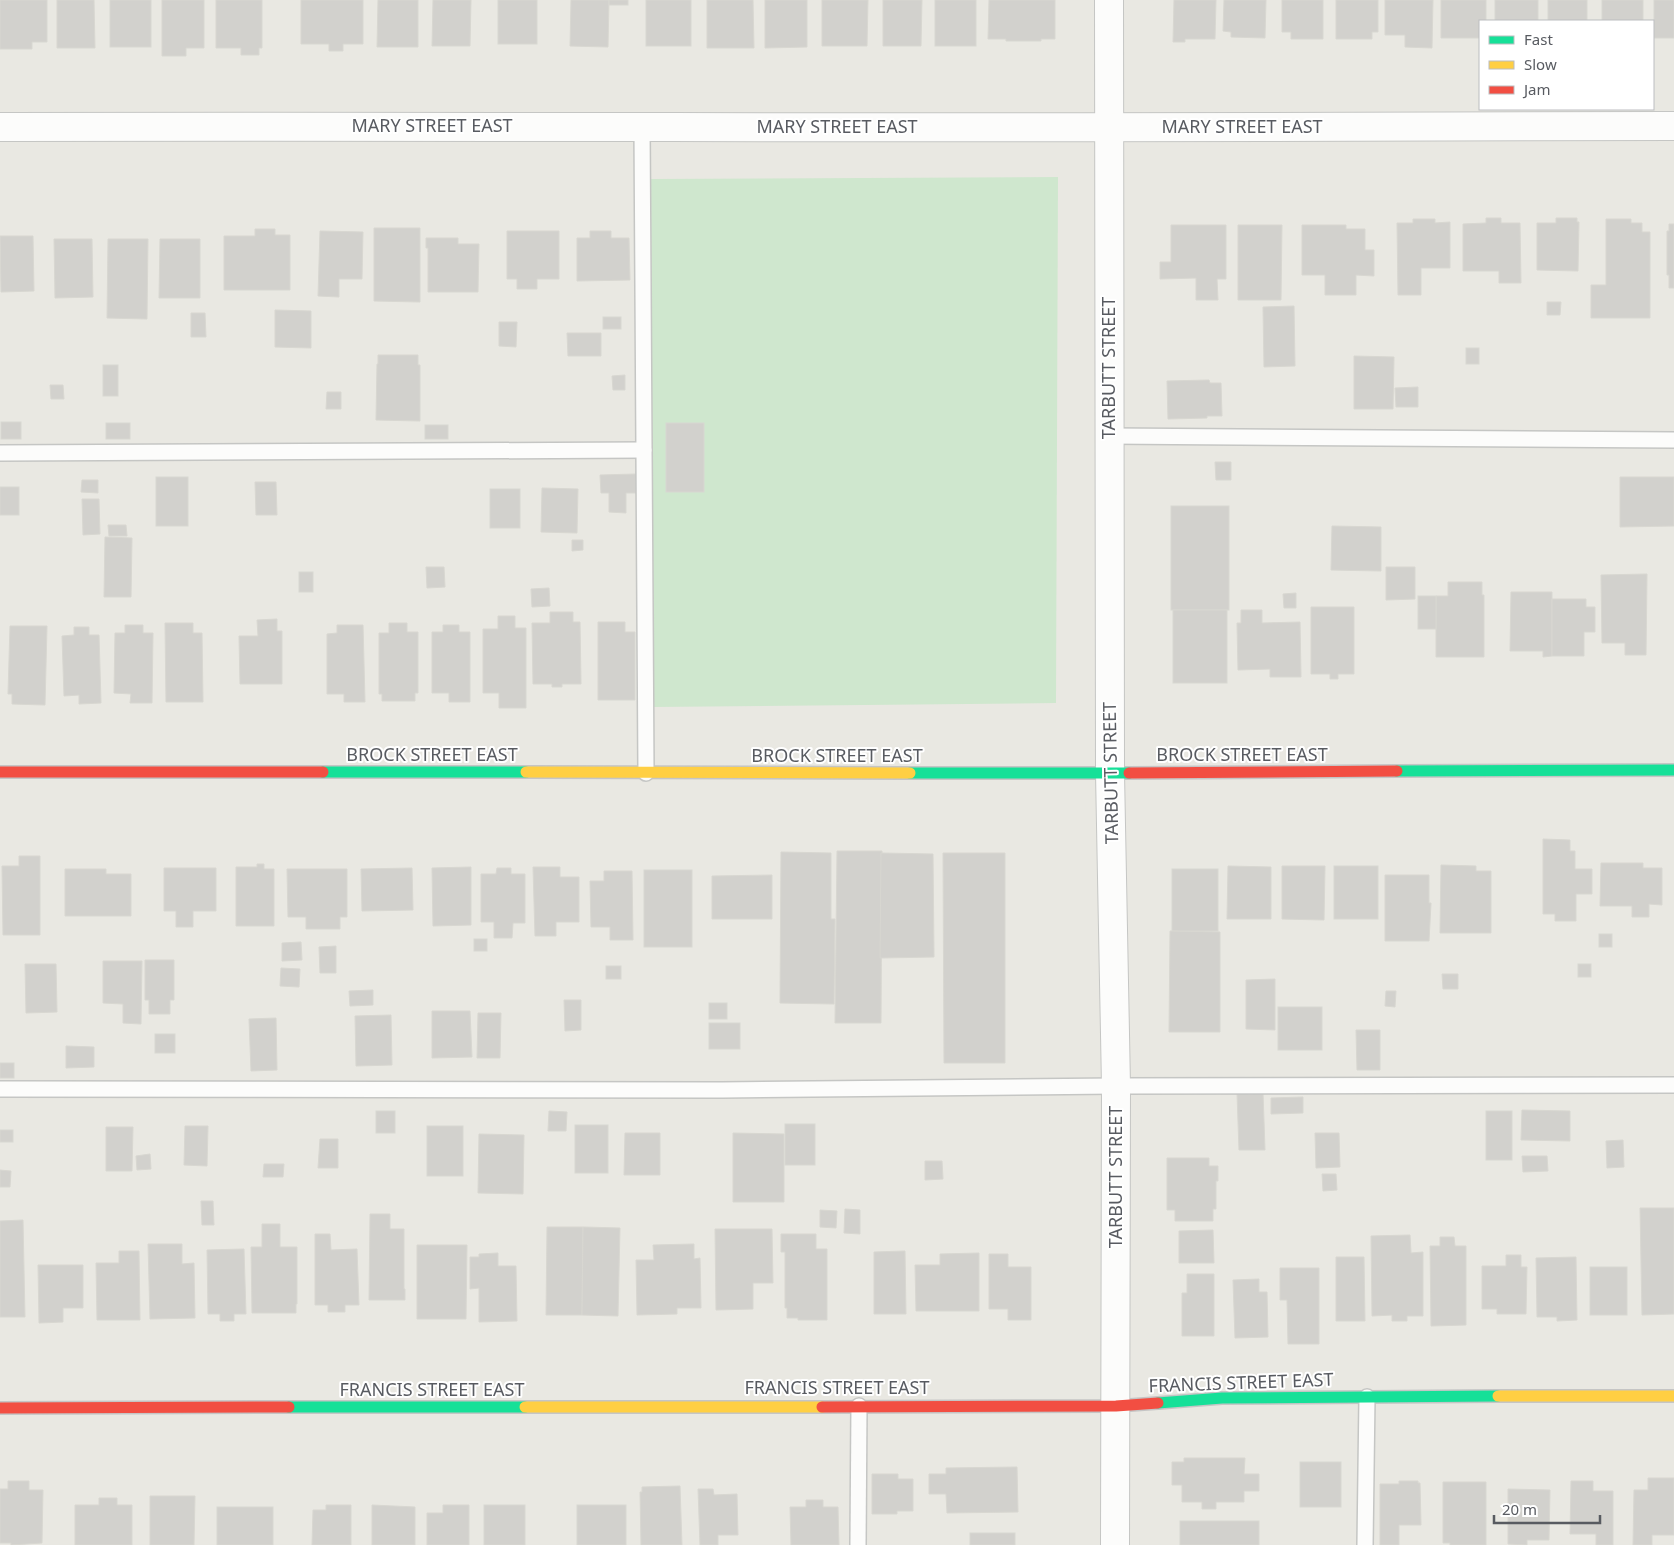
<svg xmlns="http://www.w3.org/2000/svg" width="1674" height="1545" viewBox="0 0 1674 1545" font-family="'Noto Sans',sans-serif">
<rect width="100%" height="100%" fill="#e9e8e2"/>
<!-- green -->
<path fill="#cfe7ce" d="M1058,177L1056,703L653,707L651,179Z"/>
<!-- building -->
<g fill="#d2d1cd" stroke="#d8d7d1">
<path d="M0,0H47V42H32V49H0Z"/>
<path d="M57,0H94L95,48H57Z"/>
<rect x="110" y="0" width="41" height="47"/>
<path d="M162,0H204V48H186V56H162Z"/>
<path d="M216,0H262V48H259V55H241V48H216Z"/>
<path d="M301,0H363V44H343V51H329V44H301Z"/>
<path d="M378,0H418V47H377Z"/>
<path d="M433,0H471L470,46H432Z"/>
<rect x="498" y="0" width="39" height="44"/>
<path d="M571,0H609L608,47L570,46Z"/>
<rect x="609" y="0" width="19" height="5"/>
<rect x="646" y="0" width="45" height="46"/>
<path d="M707,0H753L754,48H707Z"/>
<path d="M765,0H807V47L765,48Z"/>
<path d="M822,0H868L867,46H822Z"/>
<path d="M883,0H922L921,46H883Z"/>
<rect x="935" y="0" width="41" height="46"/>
<path d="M989,0H1055V39H1041V41H1006V39H988Z"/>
<path d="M1174,0H1216L1215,39H1185V42H1173Z"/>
<path d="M1224,0H1266L1265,38L1231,37V32L1223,31Z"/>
<path d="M1282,0H1323V39H1291V32H1282Z"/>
<path d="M1336,0H1378V32H1372V39H1336Z"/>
<path d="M1385,0H1433L1432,48L1405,47V35H1385Z"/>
<path d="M1441,0H1486V21H1480V38H1441Z"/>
<rect x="1495" y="0" width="43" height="21"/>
<rect x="1548" y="0" width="39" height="21"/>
<rect x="1602" y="0" width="41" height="21"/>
<rect x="1654" y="0" width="20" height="38"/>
<path d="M1486,218H1501V223H1520L1521,283H1499V271H1463V224L1486,223Z"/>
<path d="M1556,218H1577V222H1579L1578,271L1537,270V223H1556Z"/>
<path d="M1413,219H1435V223L1450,222V268H1421V295H1398L1397,223H1413Z"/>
<path d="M1606,219H1631V223H1642V232H1650V318H1591V285H1606Z"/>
<path d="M1669,224H1674V288H1669V275H1667V231H1669Z"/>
<path d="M1171,225H1226V279H1217L1218,300H1196V278L1160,279V262H1171Z"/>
<path d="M1238,225H1282L1281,300H1238Z"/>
<path d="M1302,225H1346V229H1365V250H1374V276L1356,275V295H1325V275H1302Z"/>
<path d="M374,228H420V302L374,301Z"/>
<path d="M255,229H275V235H290V290H224V236H255Z"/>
<path d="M320,231L363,232L362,279H339V297L318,296Z"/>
<path d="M507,231H559V279H537V289H517V279H507Z"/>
<path d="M590,231H611V238H629L630,280L577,281V238H590Z"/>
<path d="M0,236H33L34,291L1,292Z"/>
<path d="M426,238H458V244H479L478,292H428V248H426Z"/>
<path d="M54,239H92L93,297L55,298Z"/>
<path d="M108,239H148L147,319L107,318Z"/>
<path d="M160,239H200V298H159Z"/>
<path d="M1547,302H1561L1560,315H1547Z"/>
<path d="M1294,306L1295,366L1264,367L1263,307Z"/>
<path d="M275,310L311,311V348L275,347Z"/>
<path d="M191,313H205L206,337H191Z"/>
<rect x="603" y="317" width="18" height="12"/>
<path d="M499,322H517L516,347L499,346Z"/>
<path d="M567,333H601V356H568Z"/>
<rect x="1466" y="348" width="13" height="16"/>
<path d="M378,355H418V365H420V421L376,420L377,364H378Z"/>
<path d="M1354,356L1394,357L1393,409H1354Z"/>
<rect x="103" y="365" width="15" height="31"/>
<path d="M625,375V390H613L612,376Z"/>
<path d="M1209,380L1210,383H1221L1222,416H1207V418L1168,419L1167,381Z"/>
<path d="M50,385H63L64,399H51Z"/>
<path d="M1418,387V407H1396L1395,388Z"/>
<path d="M327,392H341V409H326Z"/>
<rect x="1" y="422" width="20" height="17"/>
<rect x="106" y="423" width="24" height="16"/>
<rect x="666" y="423" width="38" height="69"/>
<rect x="425" y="425" width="23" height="14"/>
<path d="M1215,462H1231V480H1216Z"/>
<path d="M636,474V493H626V513L609,512V493H601L600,475Z"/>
<rect x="156" y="477" width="32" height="49"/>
<path d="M1620,477H1674V526L1620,527Z"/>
<path d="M82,480H98V493L81,492Z"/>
<path d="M255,482H276L277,515H256Z"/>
<rect x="0" y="487" width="19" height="28"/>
<path d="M542,488L578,489L577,533L541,532Z"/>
<rect x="490" y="489" width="30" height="39"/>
<path d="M82,499H99L100,534L83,535Z"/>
<rect x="1171" y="506" width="58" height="104"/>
<path d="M108,525H126L127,536H109Z"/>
<path d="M1332,526L1381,527V571L1331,570Z"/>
<path d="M105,537L132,538L131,597H104Z"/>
<path d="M572,540H583V550L572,551Z"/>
<path d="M426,567H444L445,587L427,588Z"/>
<path d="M1386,567H1415V599L1386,600Z"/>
<rect x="299" y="572" width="14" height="20"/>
<path d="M1647,574L1646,655H1625V643H1602L1601,575Z"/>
<path d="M1448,582H1482V595H1484V657H1436V596H1448Z"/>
<path d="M549,588L550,606L532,607L531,589Z"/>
<path d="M1511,592H1552V656L1543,657V651H1510Z"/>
<path d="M1296,593V608H1284L1283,594Z"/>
<rect x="1418" y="596" width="18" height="33"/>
<path d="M1552,599H1586V607H1595V632H1584V656H1552Z"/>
<path d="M1311,607H1354V674H1338V679H1330V674H1311Z"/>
<rect x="1173" y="610" width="54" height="73"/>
<path d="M1241,610H1262V623L1300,622L1301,677H1270V669L1238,670L1237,623H1241Z"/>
<path d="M550,612H573V622H580L581,684H562V687H552V684H533L532,623H550Z"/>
<path d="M498,616H515V628H526V708H499V693H483V629H498Z"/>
<path d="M277,619V631H282V684H240L239,636H258L257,620Z"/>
<path d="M598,622H625V632H635V700H598Z"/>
<path d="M165,623H193V633H202L203,702H166Z"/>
<path d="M389,623H407V632H418V693H415V701H382V694H379V633H389Z"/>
<path d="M125,625H143V633H153L152,703H130L131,694L114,693L115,633H125Z"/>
<path d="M337,625H363L365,702H344V694H327V634L337,633Z"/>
<path d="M443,625H459V632H470V702H449V693H432V632H443Z"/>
<path d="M10,626H47L45,705L12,704V694H8Z"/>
<path d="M74,627H89V635H99L101,703L79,704V695L64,696L62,636L74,635Z"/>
<path d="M1543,839L1570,840V851H1575V869H1592V894H1576V921H1555V914H1543Z"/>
<path d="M837,851H882L881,1023H835Z"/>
<path d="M781,852L831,853V919H835L834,1004L780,1003Z"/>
<path d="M881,853L933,854L934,957L880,958Z"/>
<path d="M943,853H1005V1063H944Z"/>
<path d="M19,856H40V935H3L2,866H19Z"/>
<path d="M1601,863H1643V868H1662V905L1649,904V917H1632V906H1600Z"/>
<path d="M257,864H264V869H274V926H236V867H257Z"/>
<path d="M1441,865L1476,866V871H1491V933H1440Z"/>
<path d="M1228,866L1271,867V919H1227Z"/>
<path d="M1282,866H1325L1324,920L1282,919Z"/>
<rect x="1334" y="866" width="44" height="53"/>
<path d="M471,867V925L433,926L432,868Z"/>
<path d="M533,867H560V877H579V922H556V936H535Z"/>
<path d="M164,868H216V911H193V927H176V911H164Z"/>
<path d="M412,868L413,910L362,911L361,869Z"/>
<path d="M497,868H511V874H525V923H513L512,938H494V922H481V874H496Z"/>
<path d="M65,869H106V874H131V916H65Z"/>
<path d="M287,869H347V917H340V929H306V917H288Z"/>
<rect x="1172" y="869" width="46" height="62"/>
<rect x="644" y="870" width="48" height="77"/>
<path d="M604,871H632L633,940H610V927H591L590,881H604Z"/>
<path d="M772,875V919H712V876Z"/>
<path d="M1385,875H1429V903H1431L1429,941H1385Z"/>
<path d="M1170,931L1220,932V1032H1169Z"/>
<rect x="1599" y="934" width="13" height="13"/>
<rect x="474" y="939" width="13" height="12"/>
<path d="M301,942L302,960L282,961V943Z"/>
<path d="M336,946V973H320L319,947Z"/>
<path d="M145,960H174V1000H170V1014H149V1000H145Z"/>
<path d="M103,961H142L141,1024L123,1023V1004L103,1003Z"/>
<path d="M25,964H56L57,1012L26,1013Z"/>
<rect x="1578" y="964" width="13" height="13"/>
<rect x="606" y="966" width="15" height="13"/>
<path d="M281,968L300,969L299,987L280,986Z"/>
<path d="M1442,974H1458V989H1443Z"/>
<path d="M1275,979V1030L1246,1029V980Z"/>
<path d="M373,990V1005L350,1006L349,991Z"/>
<path d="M1386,991H1396L1395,1007L1385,1006Z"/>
<path d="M564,1000H581V1030L565,1031Z"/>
<rect x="709" y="1003" width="18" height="16"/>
<rect x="1278" y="1007" width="44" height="43"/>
<path d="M432,1011H470L472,1057L432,1058Z"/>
<path d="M478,1013H501L500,1058H477Z"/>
<path d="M391,1015L392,1065L356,1066L355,1016Z"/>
<path d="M276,1018L277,1070L251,1071L249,1019Z"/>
<rect x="709" y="1023" width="31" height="26"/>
<path d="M1356,1030H1380V1070H1357Z"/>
<rect x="155" y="1034" width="20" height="19"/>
<path d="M66,1046L94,1047V1067L66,1068Z"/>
<rect x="0" y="1063" width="14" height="15"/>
<path d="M1237,1093H1263L1265,1150H1239Z"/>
<path d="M1303,1097V1113L1271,1114V1098Z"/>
<path d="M1522,1110L1570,1111V1141L1521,1140Z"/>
<rect x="376" y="1111" width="19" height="22"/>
<path d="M549,1111L567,1112L566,1131H548Z"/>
<rect x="1486" y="1111" width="26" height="49"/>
<rect x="785" y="1124" width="30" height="41"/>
<rect x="575" y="1125" width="33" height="48"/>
<path d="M185,1126H208L207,1166L184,1165Z"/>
<rect x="427" y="1126" width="36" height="50"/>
<path d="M106,1127H133L132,1171H106Z"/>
<rect x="0" y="1130" width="13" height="12"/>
<path d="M625,1133H660V1175H624Z"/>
<path d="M733,1133L784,1134V1202H733Z"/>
<path d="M1315,1133H1339L1340,1167L1316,1168Z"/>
<path d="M479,1134L524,1135L523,1194L478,1193Z"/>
<path d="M320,1139H338V1168H318Z"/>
<path d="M1623,1140L1624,1167L1607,1168L1606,1141Z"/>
<path d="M150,1154L151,1169L137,1170L136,1156Z"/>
<path d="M1522,1156H1547L1548,1171L1523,1172Z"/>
<path d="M1167,1158H1209V1166H1218V1181H1216V1209H1213V1221H1175V1210H1167Z"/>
<path d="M925,1161H942L943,1179L925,1180Z"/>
<path d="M264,1164H284L283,1177H263Z"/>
<path d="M0,1170L11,1171L10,1187H0Z"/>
<path d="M1322,1174H1336L1337,1190L1323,1191Z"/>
<path d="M201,1201H213L214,1225H202Z"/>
<path d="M1640,1208H1674V1314L1642,1315Z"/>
<path d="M845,1209L860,1210V1234L844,1233Z"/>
<path d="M820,1210L837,1211L836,1228L820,1227Z"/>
<path d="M370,1214H390V1229H404V1289H405V1300H369Z"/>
<path d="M23,1220L25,1317H0V1221Z"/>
<path d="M262,1224H280V1247H297V1304H296V1313H252L251,1247H262Z"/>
<path d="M547,1227H583L582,1315H546Z"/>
<path d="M583,1227L620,1228L618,1316L582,1315Z"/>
<path d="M715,1229H772L773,1283H753V1309L716,1310Z"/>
<path d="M1213,1230L1214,1263H1179V1231Z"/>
<path d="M315,1234H330L331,1250L357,1249L359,1305H345V1312H328V1305H315Z"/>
<path d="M781,1234H816V1249H827V1320H798V1318H787V1308H785V1252H781Z"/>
<path d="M1410,1235L1411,1253L1423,1252V1316H1407V1321H1392V1315L1372,1316L1371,1236Z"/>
<path d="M1440,1237H1454L1455,1246H1466V1325L1431,1326L1430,1246H1440Z"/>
<path d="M148,1244H182V1264L194,1263L195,1318L150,1319Z"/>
<path d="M694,1244V1259L700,1258L701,1308H677V1314L637,1315L636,1260H654L653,1245Z"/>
<path d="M417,1245H467L466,1319H417Z"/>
<path d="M244,1249L246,1314H234V1321H220V1314H208L207,1250Z"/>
<path d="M119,1251H139L140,1320H97L96,1263H119Z"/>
<path d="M905,1251L906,1314H874V1252Z"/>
<path d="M498,1253V1266H516L517,1321L479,1322V1288L470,1289V1257H479V1254Z"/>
<path d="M979,1253V1311H916L915,1265H940V1254Z"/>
<path d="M989,1254H1008V1267H1031V1320H1008V1309H989Z"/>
<path d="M1506,1255H1521V1267H1527L1526,1314H1497V1309H1482V1266H1506Z"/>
<path d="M1336,1257H1364L1365,1321H1336Z"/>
<path d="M1576,1257L1577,1320L1557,1321V1317H1537L1536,1258Z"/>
<path d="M38,1265H83V1308H63V1322L39,1323Z"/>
<rect x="1590" y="1267" width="37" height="48"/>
<path d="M1280,1268H1319V1344H1288L1287,1300H1280Z"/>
<path d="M1187,1274H1214V1336H1182V1293H1187Z"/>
<path d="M1259,1279V1292H1267L1268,1337L1235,1338L1233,1280Z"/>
<path d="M1184,1458H1245L1244,1474H1259V1491H1244V1502H1216V1509H1202V1502H1182V1485H1172V1462H1184Z"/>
<rect x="1300" y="1462" width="41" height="45"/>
<path d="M1017,1467L1018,1512L947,1513L946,1494H929V1474H946V1468Z"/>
<path d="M872,1474H898V1479H913V1511H897V1514H872Z"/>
<path d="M1648,1478H1674V1535H1652V1545H1633L1634,1490H1648Z"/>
<path d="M8,1481H29V1490H43L42,1543L11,1545V1543H0V1489H8Z"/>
<path d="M1399,1481H1418V1483H1420L1421,1525H1399V1545H1380V1484H1399Z"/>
<path d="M1571,1481H1593V1491H1613V1545H1596V1534H1570Z"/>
<path d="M1443,1482H1486V1545H1450V1543H1443Z"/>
<path d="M680,1486L682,1545H641L640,1492H642V1487Z"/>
<path d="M698,1489H713L714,1495L737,1494L738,1535H718V1545H700Z"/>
<path d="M1508,1489L1550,1490L1549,1540H1527V1545L1508,1544Z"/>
<path d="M150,1496H195L194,1545H150Z"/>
<path d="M99,1498H117V1505H132V1545H75V1505H99Z"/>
<path d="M806,1500H823V1507H838L839,1545H791L790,1507H806Z"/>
<path d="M326,1505H351V1545H312L313,1510H326Z"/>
<path d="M372,1505L415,1507V1545H372Z"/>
<path d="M443,1505H469V1545H427V1513H443Z"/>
<rect x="484" y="1505" width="41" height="40"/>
<rect x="577" y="1505" width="49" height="40"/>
<rect x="217" y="1507" width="56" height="38"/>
<rect x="1180" y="1521" width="79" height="24"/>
<rect x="970" y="1533" width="45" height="12"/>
</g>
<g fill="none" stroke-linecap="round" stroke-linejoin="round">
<defs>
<g id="lane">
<path d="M642,126L646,773"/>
<path d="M1110,436L1674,440"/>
<path d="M0,453L644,450"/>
<path d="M0,1089L722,1090L1116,1086L1674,1085"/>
<path d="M858,1545L859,1406"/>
<path d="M1365,1545L1367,1397"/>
</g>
<g id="street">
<path d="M1109,0L1110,773L1116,1086L1115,1545"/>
<path d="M0,127C558,126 1116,129 1674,126"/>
</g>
<g id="fast">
<path d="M1397,771L1674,770"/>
<path d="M323,772H526"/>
<path d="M910,773H1129"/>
<path d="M1158,1403L1222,1398L1498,1396"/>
<path d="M289,1407H525"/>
</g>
<g id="slow">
<path d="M526,772L910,773"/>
<path d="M1498,1396H1674"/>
<path d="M525,1407H822"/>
</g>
<g id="jam">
<path d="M0,772H323"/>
<path d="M1129,773L1397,771"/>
<path d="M822,1407L1116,1406L1158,1403"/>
<path d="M0,1408L289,1407"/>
</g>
</defs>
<!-- lane casing -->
<use href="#lane" stroke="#c5c6c4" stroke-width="18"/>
<!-- street casing -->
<use href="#street" stroke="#c5c6c4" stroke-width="30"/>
<!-- fast casing -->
<use href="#fast" stroke="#c5c5c5" stroke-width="14"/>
<!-- slow casing -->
<use href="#slow" stroke="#c5c5c5" stroke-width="14"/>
<!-- jam casing -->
<use href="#jam" stroke="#c5c5c5" stroke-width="14"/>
<!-- lane -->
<use href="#lane" stroke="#fcfcfb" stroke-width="15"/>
<!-- street -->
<use href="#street" stroke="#fcfcfb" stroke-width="28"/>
<!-- fast -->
<use href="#fast" stroke="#16e098" stroke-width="11"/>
<!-- slow -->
<use href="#slow" stroke="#ffcf43" stroke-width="11"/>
<!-- jam -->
<use href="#jam" stroke="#f24e42" stroke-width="11"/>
</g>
<g text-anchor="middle" stroke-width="4" stroke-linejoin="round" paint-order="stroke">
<!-- street labels -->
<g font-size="18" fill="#585b61" stroke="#fff">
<text x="432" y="132">MARY STREET EAST</text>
<text x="837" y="133">MARY STREET EAST</text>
<text x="1242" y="133">MARY STREET EAST</text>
<text transform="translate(1109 368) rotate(-90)" y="6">TARBUTT STREET</text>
<text x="432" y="761">BROCK STREET EAST</text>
<text x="1242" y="761">BROCK STREET EAST</text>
<text x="837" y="762">BROCK STREET EAST</text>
<text transform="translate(1111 773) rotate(-91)" y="6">TARBUTT STREET</text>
<text transform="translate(1116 1177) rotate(-90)" y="6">TARBUTT STREET</text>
<text transform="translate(1241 1383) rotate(-2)" y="6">FRANCIS STREET EAST</text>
<text x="837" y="1394">FRANCIS STREET EAST</text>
<text x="432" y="1396">FRANCIS STREET EAST</text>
</g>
</g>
<!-- legend -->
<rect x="1479" y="20" width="175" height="90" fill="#ffffff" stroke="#bcbdc0"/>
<rect x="1489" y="36" width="25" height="8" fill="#16e098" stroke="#bcbdc0"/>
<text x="1524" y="45" font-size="15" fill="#585b61">Fast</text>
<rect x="1489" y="61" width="25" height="8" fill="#ffcf43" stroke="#bcbdc0"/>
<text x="1524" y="70" font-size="15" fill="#585b61">Slow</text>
<rect x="1489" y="86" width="25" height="8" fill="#f24e42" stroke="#bcbdc0"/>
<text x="1524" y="95" font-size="15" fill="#585b61">Jam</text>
<!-- scale -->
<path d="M1494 1515v8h106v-8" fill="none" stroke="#585b61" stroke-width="2.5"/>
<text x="1502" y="1515" font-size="15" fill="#585b61" stroke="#ffffff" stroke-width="4" paint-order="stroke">20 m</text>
</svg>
